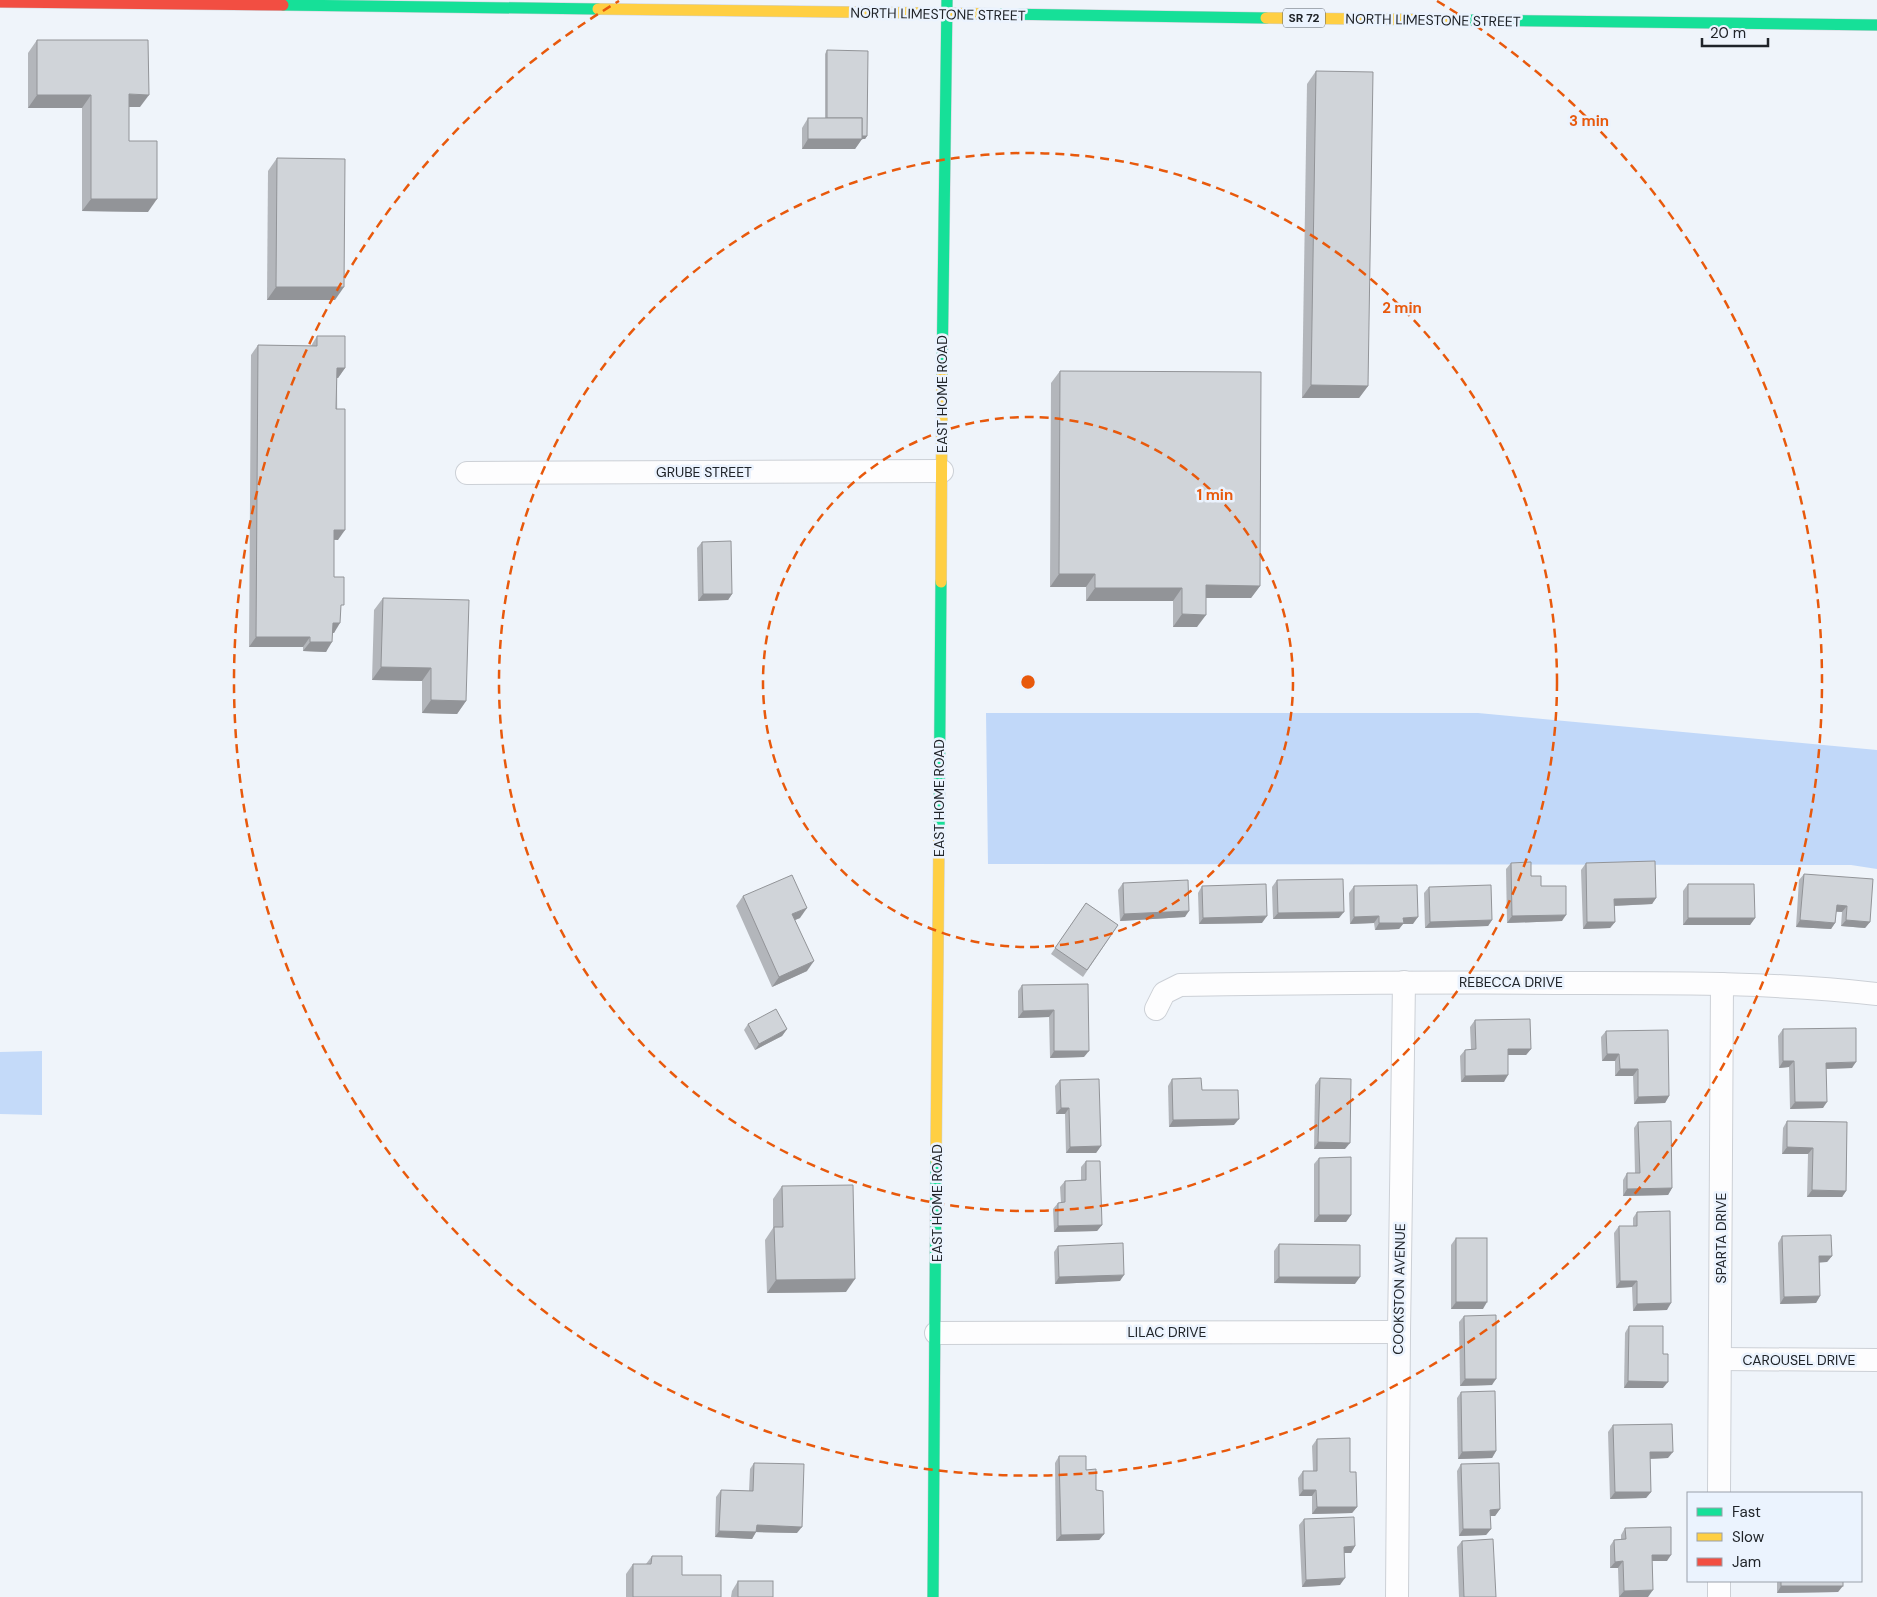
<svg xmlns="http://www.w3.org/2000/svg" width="1877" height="1597" viewBox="0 0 1877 1597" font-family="'DM Sans',sans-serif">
<rect width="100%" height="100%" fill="#eff4fa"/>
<!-- green -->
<path fill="#c4daf9" d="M42,1051V1115L0,1114V1052Z"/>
<!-- forest -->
<path fill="#c1d8f9" d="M986,713H1478L1877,750V869L1851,865L988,864Z"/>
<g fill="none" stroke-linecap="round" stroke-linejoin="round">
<defs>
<g id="street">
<path d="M467,473L942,471"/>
<path d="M1156,1009L1164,993L1180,985C1317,983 1453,982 1589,983C1686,983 1781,983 1877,994"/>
<path d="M936,1333L1399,1332"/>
<path d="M1720,1359L1877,1360"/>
<path d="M1719,1493L1722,984"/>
<path d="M1397,1597L1399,1332L1404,982"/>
<path d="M1719,1597V1581"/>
</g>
<g id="fast">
<path d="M283,5L598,9"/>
<path d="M998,14L1266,18"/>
<path d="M1461,20L1877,25"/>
<path d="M942,376L947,0"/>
<path d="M939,835L941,582"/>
<path d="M933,1597L936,1160"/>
</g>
<g id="slow">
<path d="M598,9L998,14"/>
<path d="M1266,18L1461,20"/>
<path d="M941,582L942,376"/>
<path d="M936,1160L939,835"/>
</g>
<path id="jam" d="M0,2L283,5"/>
</defs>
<!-- street casing -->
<use href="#street" stroke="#ccd0d6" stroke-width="24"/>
<!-- fast casing -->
<use href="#fast" stroke="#ccd0d6" stroke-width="12"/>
<!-- slow casing -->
<use href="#slow" stroke="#ccd0d6" stroke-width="12"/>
<!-- jam casing -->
<use href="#jam" stroke="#ccd0d6" stroke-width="12"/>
<!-- street -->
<use href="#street" stroke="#fdfdfe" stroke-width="22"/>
<!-- fast -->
<use href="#fast" stroke="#16e098" stroke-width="11"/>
<!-- slow -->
<use href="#slow" stroke="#ffcf43" stroke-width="11"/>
<!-- jam -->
<use href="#jam" stroke="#f24e42" stroke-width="11"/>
</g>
<!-- wall -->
<g fill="#b3b6bb">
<path d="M37,40L140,107H129V141L148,212L82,211V108H28V53Z"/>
<path d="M827,50L867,136L865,139H862L855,149H802V128L808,118H825V54Z"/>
<path d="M1316,71L1368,386L1359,398H1302L1307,84Z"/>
<path d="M277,158L335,300H267L268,171Z"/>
<path d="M317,336L345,368L338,378H337L338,540H334V577L341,609L334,633H333L326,652L303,651V647H249L251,355L258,345L311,346Z"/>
<path d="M1060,371L1260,586L1251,598H1206L1197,627H1173V601H1086V587H1050L1051,383Z"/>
<path d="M702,542L732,594L728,600L698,601L697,548Z"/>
<path d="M383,598L466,701L457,714L422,713V681L372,680L374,610Z"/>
<path d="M1511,863L1531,876L1541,886L1562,921L1507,923L1506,869Z"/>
<path d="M1586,863L1656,898L1652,904L1614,906L1615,922L1610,928L1583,929L1581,870Z"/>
<path d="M1804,874L1870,922L1865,928L1841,926L1842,912H1836L1835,923L1831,929L1796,927L1799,880Z"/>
<path d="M1277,880L1339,918L1273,919L1272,887Z"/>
<path d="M1123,883L1185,917L1120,921L1118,890Z"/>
<path d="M1688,884L1755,918L1750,925H1683V891Z"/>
<path d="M1202,886L1262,923L1199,924L1198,893Z"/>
<path d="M1354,886L1413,924H1403L1399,929L1375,930L1374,923L1350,924L1349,893Z"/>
<path d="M1429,887L1492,920L1488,926L1425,928L1424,893Z"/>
<path d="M743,896L800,918L795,920L807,971L772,987L736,906Z"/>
<path d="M1086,903L1118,925L1083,977L1051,954Z"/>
<path d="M1088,984L1084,1057L1050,1058L1049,1017L1018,1018V991L1022,985Z"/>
<path d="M1475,1020L1531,1049L1526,1055H1508L1504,1082H1461L1460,1056L1465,1050L1471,1049L1470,1027Z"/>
<path d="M748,1024L787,1029L782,1036L755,1050L744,1030Z"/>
<path d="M1783,1029L1852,1068L1826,1069L1823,1108L1790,1109L1789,1067L1779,1068L1778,1036Z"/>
<path d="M1606,1031L1669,1096L1665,1103L1634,1104L1633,1076H1615V1061H1602L1601,1037Z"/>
<path d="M1320,1078L1345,1149H1314L1315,1085Z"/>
<path d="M1172,1079L1234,1125L1169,1127L1168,1086Z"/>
<path d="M1060,1080L1101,1146L1096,1153H1066L1065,1114H1056L1055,1086Z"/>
<path d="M1787,1121L1847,1122L1846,1191L1842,1197H1807L1808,1154H1782L1783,1128Z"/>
<path d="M1638,1122L1672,1188L1668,1195L1623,1196V1180L1627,1173H1635L1634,1128Z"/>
<path d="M1319,1158L1351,1215L1346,1222H1314V1164Z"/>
<path d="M1086,1161L1102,1225L1097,1231L1054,1232L1053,1209L1058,1203H1061L1060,1187L1065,1181L1081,1180V1167Z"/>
<path d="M782,1186L846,1292L767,1293L765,1240L773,1228V1199Z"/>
<path d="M1637,1212L1667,1310L1633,1311L1632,1287L1616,1288L1614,1233L1619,1226H1633V1218Z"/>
<path d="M1782,1236L1832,1256L1827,1262H1819L1820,1296L1816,1303L1780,1304L1778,1243Z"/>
<path d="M1456,1238L1483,1309H1451V1245Z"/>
<path d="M1279,1244L1355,1284L1274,1283V1251Z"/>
<path d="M1058,1246L1120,1281L1055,1284L1054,1252Z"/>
<path d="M1464,1316L1492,1385L1460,1386L1459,1322Z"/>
<path d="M1629,1326L1663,1354V1388H1624L1625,1333Z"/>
<path d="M1461,1392L1496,1451L1492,1458L1458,1459L1457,1398Z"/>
<path d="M1613,1425L1668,1458L1650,1459L1651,1492L1646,1498L1610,1499L1608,1432Z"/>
<path d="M1317,1439L1350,1472L1357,1507L1352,1513L1312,1514V1496H1299L1298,1478L1303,1471H1313L1312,1446Z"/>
<path d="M1059,1456L1086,1470L1096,1490L1104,1534L1099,1540L1056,1541L1055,1463Z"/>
<path d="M754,1463L797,1533L756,1532L752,1539L715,1537L716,1497L721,1490L749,1491L750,1469Z"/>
<path d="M1461,1464L1500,1509L1495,1516H1490L1491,1529L1486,1535L1459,1536L1457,1471Z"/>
<path d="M1304,1519L1355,1546L1351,1553H1344L1340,1585L1302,1587L1299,1525Z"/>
<path d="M1625,1528L1667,1561H1652L1648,1597H1619L1618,1568H1610V1546L1614,1540L1621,1539V1535Z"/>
<path d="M1462,1541L1496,1597H1459L1457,1547Z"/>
<path d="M652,1556L682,1575L721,1597H626V1574L633,1564H646Z"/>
<path d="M738,1581L773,1597H731L732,1591Z"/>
<path d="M1777,1581H1843L1838,1592L1777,1593Z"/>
</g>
<!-- shaded-wall -->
<g fill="#929498">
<path d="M129,94L149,95L140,107H120Z"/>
<path d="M37,95H91L82,108H28Z"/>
<path d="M858,136H867L865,139H862L855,149H802L808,139Z"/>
<path d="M91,199H157L148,212L82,211Z"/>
<path d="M276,287H344L335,300H267Z"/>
<path d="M337,368H345L338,378H330Z"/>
<path d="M1311,385L1368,386L1359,398H1302Z"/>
<path d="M334,530H345L338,540L327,539Z"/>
<path d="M1059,574H1095L1086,587H1050Z"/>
<path d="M1206,585L1260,586L1251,598H1197Z"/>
<path d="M1095,588H1182L1173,601H1086Z"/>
<path d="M703,594H732L728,600L698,601Z"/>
<path d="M1182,614L1206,615L1197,627H1173Z"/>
<path d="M333,623H340L334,633H326Z"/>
<path d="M256,637H310L303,647H249Z"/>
<path d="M310,642H332L326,652L303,651Z"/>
<path d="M381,667L431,668L422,681L372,680Z"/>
<path d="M431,700L466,701L457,714L422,713Z"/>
<path d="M1656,898L1652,904L1610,906L1614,899Z"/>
<path d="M1837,905L1847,906L1842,912L1832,911Z"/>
<path d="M807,908L800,918L785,924L792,914Z"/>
<path d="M1189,911L1185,917L1120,921L1124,914Z"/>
<path d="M1344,912L1339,918L1273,919L1278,913Z"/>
<path d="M1566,915L1562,921L1507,923L1512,916Z"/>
<path d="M1267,916L1262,923L1199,924L1203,918Z"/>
<path d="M1379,916L1374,923L1350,924L1354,917Z"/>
<path d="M1418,917L1413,924H1403L1399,929L1375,930L1379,923L1403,918Z"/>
<path d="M1688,918H1755L1750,925H1683Z"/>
<path d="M1492,920L1488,926L1425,928L1430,922Z"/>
<path d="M1800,920L1835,923L1831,929L1796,927Z"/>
<path d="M1846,920L1870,922L1865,928L1841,926Z"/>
<path d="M1587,922H1615L1610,928L1583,929Z"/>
<path d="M814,961L807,971L772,987L779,977Z"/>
<path d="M1054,1010L1049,1017L1018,1018L1023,1011Z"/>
<path d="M787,1029L782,1036L755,1050L759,1044Z"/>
<path d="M1508,1049H1531L1526,1055H1503Z"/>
<path d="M1054,1051H1089L1084,1057L1050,1058Z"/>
<path d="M1607,1054H1619L1615,1061H1602Z"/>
<path d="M1783,1061H1794L1789,1067L1779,1068Z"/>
<path d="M1856,1062L1852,1068L1822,1069L1826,1063Z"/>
<path d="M1620,1069H1638L1633,1076H1615Z"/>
<path d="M1508,1075L1504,1082H1461L1465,1076Z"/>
<path d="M1669,1096L1665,1103L1634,1104L1638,1097Z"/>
<path d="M1795,1102H1827L1823,1108L1790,1109Z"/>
<path d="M1061,1108H1069L1065,1114H1056Z"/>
<path d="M1239,1119L1234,1125L1169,1127L1173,1120Z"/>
<path d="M1318,1142L1350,1143L1345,1149H1314Z"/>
<path d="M1101,1146L1096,1153H1066L1070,1147Z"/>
<path d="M1787,1147L1813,1148L1808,1154H1782Z"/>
<path d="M1672,1188L1668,1195L1623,1196L1627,1189Z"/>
<path d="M1812,1190L1846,1191L1842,1197H1807Z"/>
<path d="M1319,1215H1351L1346,1222H1314Z"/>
<path d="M1102,1225L1097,1231L1054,1232L1058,1226Z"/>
<path d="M1819,1256H1832L1827,1262L1815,1263Z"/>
<path d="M1124,1275L1120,1281L1055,1284L1059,1277Z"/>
<path d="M1279,1277H1360L1355,1284L1274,1283Z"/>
<path d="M855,1279L846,1292L767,1293L776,1280Z"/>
<path d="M1620,1281H1637L1632,1287L1616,1288Z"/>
<path d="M1820,1296L1816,1303L1780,1304L1784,1297Z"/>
<path d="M1456,1302H1487L1483,1309H1451Z"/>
<path d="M1671,1303L1667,1310L1633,1311L1637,1304Z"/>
<path d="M1465,1379H1496L1492,1385L1460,1386Z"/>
<path d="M1628,1381L1668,1382L1663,1388H1624Z"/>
<path d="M1496,1451L1492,1458L1458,1459L1462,1452Z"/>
<path d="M1650,1452H1673L1668,1458L1645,1459Z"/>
<path d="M1303,1490H1316L1312,1496H1299Z"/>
<path d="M1615,1492H1651L1646,1498L1610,1499Z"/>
<path d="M1317,1507H1357L1352,1513L1312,1514Z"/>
<path d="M1500,1509L1495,1516H1485L1490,1510Z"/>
<path d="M757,1525L802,1527L797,1533L752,1532Z"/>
<path d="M1463,1529H1491L1486,1535L1459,1536Z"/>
<path d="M719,1531L756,1532L752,1539L715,1537Z"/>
<path d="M1104,1534L1099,1540L1056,1541L1061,1535Z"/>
<path d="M1355,1546L1351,1553H1339L1344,1547Z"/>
<path d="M1652,1555H1671L1667,1561H1648Z"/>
<path d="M1623,1561L1618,1568H1610L1615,1562Z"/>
<path d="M1345,1578L1340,1585L1302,1587L1306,1580Z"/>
<path d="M1781,1586H1843L1838,1592L1777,1593Z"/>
<path d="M1653,1590L1648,1597H1619L1624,1591Z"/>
</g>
<!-- building -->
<g fill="#d0d4d9" stroke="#929498">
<path d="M37,40H148L149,95L129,94V141H157V199H91V95H37Z"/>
<path d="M827,50L868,51L867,136H862V118H827Z"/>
<path d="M1316,71L1373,72L1368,386L1311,385Z"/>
<rect x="808" y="118" width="54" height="21"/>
<path d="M277,158L345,159L344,287H276Z"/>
<path d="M317,336H345V368H337L336,409H345V530H334V577H344V605H341L340,623H333L332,642H310V637H256L258,345L317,346Z"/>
<path d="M1060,371L1261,372L1260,586L1206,585V615L1182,614V588H1095V574H1059Z"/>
<path d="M731,541L732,594H703L702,542Z"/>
<path d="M383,598L469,600L466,701L431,700V668L381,667Z"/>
<path d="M1655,861L1656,898L1614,899L1615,922H1587L1586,863Z"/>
<path d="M1531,862V876H1541V886H1566V915L1512,916L1511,863Z"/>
<path d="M1804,874L1873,879L1870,922L1846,920L1847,906L1837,905L1835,923L1800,920Z"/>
<path d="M792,875L807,908L792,914L814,961L779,977L743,896Z"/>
<path d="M1343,879L1344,912L1278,913L1277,880Z"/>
<path d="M1188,880L1189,911L1124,914L1123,883Z"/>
<path d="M1266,884L1267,916L1203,918L1202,886Z"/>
<path d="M1688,884H1754L1755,918H1688Z"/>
<path d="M1417,885L1418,917L1403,918L1404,923H1379V916L1354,917V886Z"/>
<path d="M1491,885L1492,920L1430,922L1429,887Z"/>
<path d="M1086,903L1118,925L1087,970L1055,948Z"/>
<path d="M1088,984L1089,1051H1054V1010L1023,1011L1022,985Z"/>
<path d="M776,1009L787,1029L759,1044L748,1024Z"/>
<path d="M1530,1019L1531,1049H1508V1075L1465,1076V1050L1476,1049L1475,1020Z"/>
<path d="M1856,1028V1062L1826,1063L1827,1102H1795L1794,1061H1783V1029Z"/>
<path d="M1668,1030L1669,1096L1638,1097V1069H1620L1619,1054H1607L1606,1031Z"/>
<path d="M1201,1078L1202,1090H1238L1239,1119L1173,1120L1172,1079Z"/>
<path d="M1320,1078L1351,1079L1350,1143L1318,1142Z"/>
<path d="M1099,1079L1101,1146L1070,1147L1069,1108H1061L1060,1080Z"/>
<path d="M1671,1121L1672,1188L1627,1189V1173H1640L1638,1122Z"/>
<path d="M1787,1121L1847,1122L1846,1191L1812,1190L1813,1148L1787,1147Z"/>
<path d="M1351,1157V1215H1319V1158Z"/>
<path d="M1086,1161H1100L1102,1225L1058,1226V1203L1065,1202V1181L1086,1180Z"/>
<path d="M853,1185L855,1279L776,1280L774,1227H783L782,1186Z"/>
<path d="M1670,1211L1671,1303L1637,1304V1281H1620L1619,1226H1637V1212Z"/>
<path d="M1831,1235L1832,1256H1819L1820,1296L1784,1297L1782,1236Z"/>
<rect x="1456" y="1238" width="31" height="64"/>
<path d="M1123,1243L1124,1275L1059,1277L1058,1246Z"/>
<path d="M1279,1244L1360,1245V1277H1279Z"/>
<path d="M1496,1315V1379H1465L1464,1316Z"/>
<path d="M1629,1326H1663V1354H1668V1382L1628,1381Z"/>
<path d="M1495,1391L1496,1451L1462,1452L1461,1392Z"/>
<path d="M1672,1424L1673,1452H1650L1651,1492H1615L1613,1425Z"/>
<path d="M1350,1438V1472H1356L1357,1507H1317L1316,1490H1303V1471H1317V1439Z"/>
<path d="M1059,1456H1086V1470L1096,1469V1490L1103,1491L1104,1534L1061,1535Z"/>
<path d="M754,1463L804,1464L802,1527L757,1525L756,1532L719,1531L721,1490L753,1491Z"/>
<path d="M1499,1463L1500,1509L1490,1510L1491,1529H1463L1461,1464Z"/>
<path d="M1354,1517L1355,1546L1344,1547L1345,1578L1306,1580L1304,1519Z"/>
<path d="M1671,1527V1555H1652L1653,1590L1624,1591L1623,1561L1615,1562L1614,1540L1626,1539L1625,1528Z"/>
<path d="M1493,1539L1496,1597H1464L1462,1541Z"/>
<path d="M652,1556H682V1575H721V1597H633V1564H651Z"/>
<rect x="738" y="1581" width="35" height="16"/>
<rect x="1781" y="1581" width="62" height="5"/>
</g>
<!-- distance rings -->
<g fill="none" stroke="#e8590c" stroke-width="2.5" stroke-dasharray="9 6">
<circle cx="1028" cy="682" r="265"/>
<circle cx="1028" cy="682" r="529"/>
<path d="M1437 1A794 794 0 1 1 619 1"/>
</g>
<g text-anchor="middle" stroke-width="5" stroke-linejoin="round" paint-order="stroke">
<!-- shield labels -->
<rect fill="#ebf3fe" stroke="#5d6269" stroke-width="1" x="1283" y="8.5" width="42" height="19" rx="4"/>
<g font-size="12" font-weight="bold" fill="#202429">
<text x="1304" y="22">SR 72</text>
</g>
<!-- street labels -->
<g font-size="14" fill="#202429" stroke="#ebf3fe">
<text transform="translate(938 14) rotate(1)" y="5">NORTH LIMESTONE STREET</text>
<text transform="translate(1433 20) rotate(1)" y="5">NORTH LIMESTONE STREET</text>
<text transform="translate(942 394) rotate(-90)" y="5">EAST HOME ROAD</text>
<text x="704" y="477">GRUBE STREET</text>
<text transform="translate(939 798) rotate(-90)" y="5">EAST HOME ROAD</text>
<text x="1511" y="987">REBECCA DRIVE</text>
<text transform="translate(937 1203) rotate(-90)" y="5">EAST HOME ROAD</text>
<text transform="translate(1721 1238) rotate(-90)" y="5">SPARTA DRIVE</text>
<text transform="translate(1399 1289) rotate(-89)" y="5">COOKSTON AVENUE</text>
<text x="1167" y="1337">LILAC DRIVE</text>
<text x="1799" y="1365">CAROUSEL DRIVE</text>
</g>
</g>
<circle cx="1028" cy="682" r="8" fill="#e8590c" stroke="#ebf3fe" stroke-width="2.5"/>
<g font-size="15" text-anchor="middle" font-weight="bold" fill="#e8590c" stroke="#ebf3fe" stroke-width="5" stroke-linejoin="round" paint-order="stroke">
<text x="1589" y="126">3 min</text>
<text x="1402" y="313">2 min</text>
<text x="1215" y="500">1 min</text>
</g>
<!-- legend -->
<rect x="1687" y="1492" width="175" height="90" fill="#ebf3fe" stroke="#9aa0a9"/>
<rect x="1697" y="1508" width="25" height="8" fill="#16e098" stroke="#9aa0a9"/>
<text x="1732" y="1517" font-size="15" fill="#202429">Fast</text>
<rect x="1697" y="1533" width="25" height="8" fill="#ffcf43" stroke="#9aa0a9"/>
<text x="1732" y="1542" font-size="15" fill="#202429">Slow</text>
<rect x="1697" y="1558" width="25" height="8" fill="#f24e42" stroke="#9aa0a9"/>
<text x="1732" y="1567" font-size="15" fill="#202429">Jam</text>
<!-- scale -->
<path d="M1702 38v8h66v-8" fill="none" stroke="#202429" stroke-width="2.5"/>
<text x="1710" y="38" font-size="15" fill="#202429" stroke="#ebf3fe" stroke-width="4" paint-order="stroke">20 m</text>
</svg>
